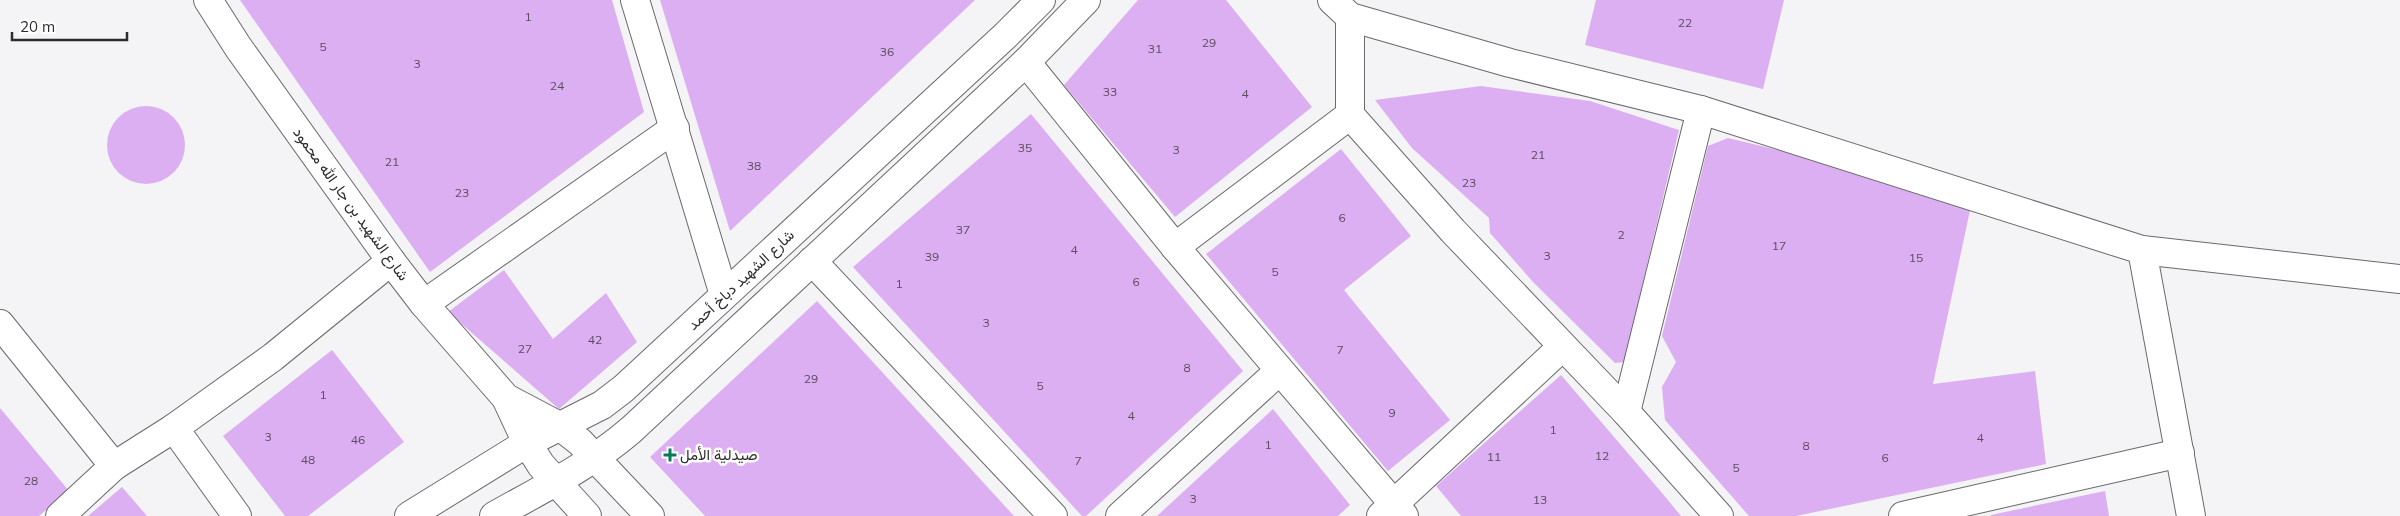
<svg xmlns="http://www.w3.org/2000/svg" width="2400" height="516" viewBox="0 0 2400 516" font-family="Mulish,Vazirmatn,sans-serif">
<rect width="100%" height="100%" fill="#f4f3f5"/>
<!-- building -->
<g fill="#dcaff2">
<path d="M240,0H612L644,112L430,272Z"/>
<path d="M660,0H975L730,231Z"/>
<path d="M1138,0H1226L1312,107L1175,217L1064,85Z"/>
<path d="M1596,0H1784L1763,89L1585,45Z"/>
<path d="M1481,86L1590,101L1679,130L1624,362L1615,363L1534,283L1490,233L1489,218L1412,148L1375,100Z"/>
<circle cx="146" cy="145" r="39"/>
<path d="M1031,114L1243,371L1086,516H1082L853,267Z"/>
<path d="M1728,138L1891,177L1972,201L1933,384L2035,371L2046,464L1796,516H1749L1665,420L1662,387L1676,362L1662,336L1708,146Z"/>
<path d="M1341,149L1411,236L1344,290L1450,420L1388,471L1206,254Z"/>
<path d="M504,270L553,339L606,293L637,342L559,409L448,312Z"/>
<path d="M817,301L1014,516H705L650,457Z"/>
<path d="M332,350L404,442L308,516H285L223,436Z"/>
<path d="M1561,375L1662,493L1681,516H1461L1436,486Z"/>
<path d="M0,408L69,491L39,516H0Z"/>
<path d="M1273,409L1350,505L1338,516H1157Z"/>
<path d="M122,487L147,516H88Z"/>
<path d="M2105,491L2109,516H1991V515Z"/>
</g>
<g fill="none" stroke-linecap="round" stroke-linejoin="round">
<defs>
<g id="minor">
<path d="M635,0L724,295"/>
<path d="M1332,0L1350,17L1510,63L1701,110L2142,250L2400,279"/>
<path d="M1350,17V115L1453,231L1626,412L1719,516"/>
<path d="M1026,62L1175,247L1404,516"/>
<path d="M1175,247L1350,115"/>
<path d="M2142,250L2191,516"/>
<path d="M812,261L1053,516"/>
<path d="M424,304L675,128"/>
<path d="M0,324L114,466L174,428L237,516"/>
<path d="M1626,412L1701,110"/>
<path d="M174,428L273,357L391,261"/>
<path d="M60,516L114,466"/>
<path d="M1120,516L1279,371"/>
<path d="M1381,516L1562,347"/>
<path d="M1903,516L2180,453"/>
</g>
<g id="tertiary">
<path d="M208,0L238,47L391,261L424,304L506,398L527,443L541,465L587,516"/>
<path d="M506,398L561,427L580,442L650,516"/>
<path d="M409,516L527,443L602,405L623,389L1006,35L1041,0"/>
<path d="M494,516C542,489 589,466 631,430L1026,62L1086,0"/>
</g>
</defs>
<!-- minor casing -->
<use href="#minor" stroke="#6b696b" stroke-width="30"/>
<!-- tertiary casing -->
<use href="#tertiary" stroke="#6b696b" stroke-width="30"/>
<!-- minor -->
<use href="#minor" stroke="#fff" stroke-width="28"/>
<!-- tertiary -->
<use href="#tertiary" stroke="#fff" stroke-width="28"/>
</g>
<!-- markers -->
<path fill="#057a56" stroke="#fff" stroke-width="2" d="M667.5 447.5h5v5h5v5h-5v5h-5v-5h-5v-5h5z"/>
<g text-anchor="middle" stroke-width="5" stroke-linejoin="round" paint-order="stroke">
<!-- number labels -->
<g font-size="12" fill="#594d5e">
<text x="528" y="21">1</text>
<text x="1685" y="27">22</text>
<text x="1209" y="47">29</text>
<text x="323" y="51">5</text>
<text x="1155" y="53">31</text>
<text x="887" y="56">36</text>
<text x="417" y="68">3</text>
<text x="557" y="90">24</text>
<text x="1110" y="96">33</text>
<text x="1245" y="98">4</text>
<text x="1025" y="152">35</text>
<text x="1176" y="154">3</text>
<text x="1538" y="159">21</text>
<text x="392" y="166">21</text>
<text x="754" y="170">38</text>
<text x="1469" y="187">23</text>
<text x="462" y="197">23</text>
<text x="1342" y="222">6</text>
<text x="963" y="234">37</text>
<text x="1621" y="239">2</text>
<text x="1779" y="250">17</text>
<text x="1074" y="254">4</text>
<text x="1547" y="260">3</text>
<text x="932" y="261">39</text>
<text x="1916" y="262">15</text>
<text x="1275" y="276">5</text>
<text x="1136" y="286">6</text>
<text x="899" y="288">1</text>
<text x="986" y="327">3</text>
<text x="595" y="344">42</text>
<text x="525" y="353">27</text>
<text x="1340" y="354">7</text>
<text x="1187" y="372">8</text>
<text x="811" y="383">29</text>
<text x="1040" y="390">5</text>
<text x="323" y="399">1</text>
<text x="1392" y="417">9</text>
<text x="1131" y="420">4</text>
<text x="1553" y="434">1</text>
<text x="268" y="441">3</text>
<text x="1980" y="442">4</text>
<text x="358" y="444">46</text>
<text x="1268" y="449">1</text>
<text x="1806" y="450">8</text>
<text x="1602" y="460">12</text>
<text x="1494" y="461">11</text>
<text x="1885" y="462">6</text>
<text x="308" y="464">48</text>
<text x="1078" y="465">7</text>
<text x="1736" y="472">5</text>
<text x="31" y="485">28</text>
<text x="1193" y="503">3</text>
<text x="1540" y="504">13</text>
</g>
<!-- street labels -->
<g font-size="15" fill="#2d2c2d" stroke="#fff">
<text transform="translate(351 204) rotate(54)" y="5">شارع الشهيد بن جار الله محمود</text>
<text transform="translate(741 280) rotate(-43)" y="5">شارع الشهيد دباخ أحمد</text>
</g>
<!-- poi labels -->
<g font-size="15" fill="#2d2c2d" stroke="#fff" text-anchor="start">
<text x="680" y="460">صيدلية الأمل</text>
</g>
</g>
<!-- scale -->
<path d="M12 32v8h115v-8" fill="none" stroke="#2d2c2d" stroke-width="2.5"/>
<text x="20" y="32" font-size="15" fill="#2d2c2d" stroke="#ffffff" stroke-width="4" paint-order="stroke">20 m</text>
</svg>
